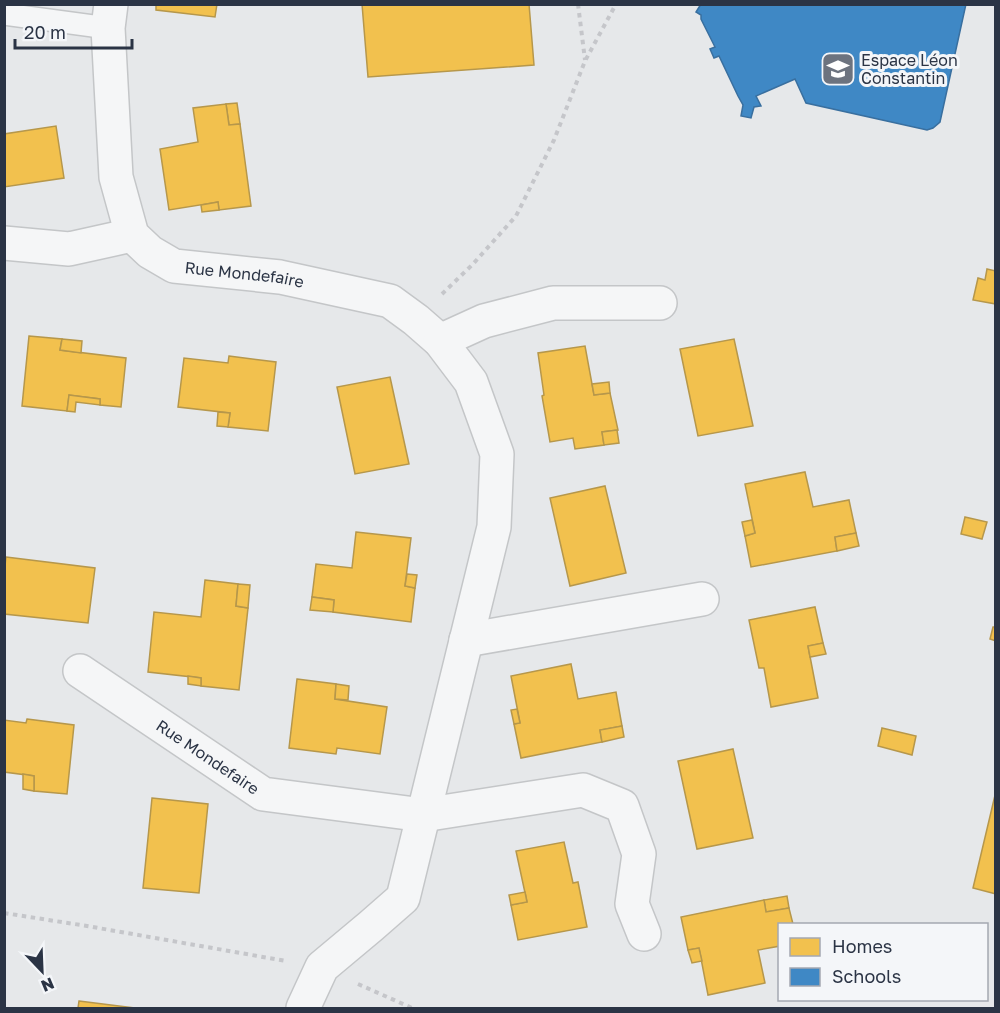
<svg xmlns="http://www.w3.org/2000/svg" width="1000" height="1013" viewBox="0 0 1000 1013" font-family="'Golos Text',sans-serif">
<rect width="100%" height="100%" fill="#e6e8ea"/>
<!-- homes -->
<g fill="#f2c14e" stroke="#b6974b" stroke-width="1.5">
<path d="M156,4H217L215,17L156,10Z"/>
<path d="M362,4H529L534,65L368,77Z"/>
<path d="M237,103L240,124L229,125L226,104Z"/>
<path d="M226,104L229,125L240,124L251,206L219,210L218,202L169,210L160,149L198,142L193,108Z"/>
<path d="M56,126L64,178L4,187V134Z"/>
<path d="M218,202L219,210L202,212L201,205Z"/>
<path d="M987,269L996,271V304L973,300L978,278L985,280Z"/>
<path d="M29,336L62,339L60,350L126,358L121,407L100,405V399L69,395L67,411L22,406Z"/>
<path d="M62,339L82,341L81,353L60,350Z"/>
<path d="M734,339L753,426L698,436L680,349Z"/>
<path d="M585,346L594,395L610,393L618,430L602,432L604,445L575,449L573,438L550,442L542,396L544,395L538,353Z"/>
<path d="M229,356L276,362L268,431L228,427L230,413L178,407L184,358L228,363Z"/>
<path d="M390,377L409,464L355,474L337,387Z"/>
<path d="M609,382L610,393L594,395L592,384Z"/>
<path d="M69,395L100,399V405L76,402L75,412L67,411Z"/>
<path d="M218,412L230,413L228,427L217,426Z"/>
<path d="M617,430L619,443L604,445L602,432Z"/>
<path d="M805,472L813,507L849,500L856,533L835,537L837,551L751,567L745,536L755,533L745,484Z"/>
<path d="M605,486L626,573L570,586L550,498Z"/>
<path d="M965,517L987,522L982,539L961,534Z"/>
<path d="M752,520L755,533L745,536L742,522Z"/>
<path d="M356,532L411,538L405,586L415,588L411,622L333,612L334,600L312,597L316,564L352,568Z"/>
<path d="M856,533L859,546L837,551L835,537Z"/>
<path d="M6,557L95,568L88,623L4,614V574Z"/>
<path d="M407,574L417,575L415,588L405,586Z"/>
<path d="M205,580L238,584L236,606L248,608L239,690L201,686V678L148,672L154,612L201,617Z"/>
<path d="M238,584L250,585L248,608L236,606Z"/>
<path d="M312,597L334,600L333,612L310,610Z"/>
<path d="M815,607L823,643L808,646L818,698L771,707L764,668H759L749,620Z"/>
<path d="M993,627H996V641L990,639Z"/>
<path d="M823,643L826,654L810,657L808,646Z"/>
<path d="M571,664L578,699L616,692L622,726L600,730L602,742L521,758L514,724L520,723L511,676Z"/>
<path d="M188,676L201,678V686L188,684Z"/>
<path d="M297,679L336,684L335,699L387,707L380,754L337,748L336,754L289,748Z"/>
<path d="M336,684L349,686L348,700L335,699Z"/>
<path d="M517,709L520,723L514,724L511,710Z"/>
<path d="M27,719L74,725L67,794L34,791V776L4,772V720L26,723Z"/>
<path d="M622,726L624,737L602,742L600,730Z"/>
<path d="M882,728L916,736L912,755L878,746Z"/>
<path d="M733,749L753,838L697,849L678,761Z"/>
<path d="M23,774L34,776V791L23,789Z"/>
<path d="M996,791V894L973,888Z"/>
<path d="M152,798L208,804L199,893L143,888Z"/>
<path d="M564,842L573,883L578,882L587,927L518,940L511,905L527,902L516,851Z"/>
<path d="M525,892L527,902L511,905L509,895Z"/>
<path d="M787,896L789,908L766,912L764,900Z"/>
<path d="M764,900L766,912L789,908L793,924H780V946L758,950L765,983L708,995L699,948L688,950L681,917Z"/>
<path d="M699,948L702,961L692,963L688,950Z"/>
<path d="M79,1001L135,1008H78Z"/>
</g>
<!-- schools -->
<path fill="#3f88c5" stroke="#396f9f" stroke-width="1.5" d="M701,4H966L940,122L933,128L927,130L806,103L795,79L756,96L761,106L754,107L751,118L741,116L743,105L738,96L719,56L714,58L710,49L715,47L701,19V15L696,12Z"/>
<g fill="none" stroke-linecap="round" stroke-linejoin="round">
<defs>
<path id="lane" d="M4,14L108,28"/>
<g id="street">
<path id="s1" d="M111,4L108,28L116,177L132,235L150,252L174,266L280,277L390,301L416,320L440,341L471,382L497,454L494,527L403,898L371,926L322,967L303,1008"/>
<path d="M4,243L69,249L132,235"/>
<path d="M440,341L484,321L553,303H660"/>
<path d="M466,640L702,599"/>
<path id="s2" d="M80,671L263,794L423,815L583,790L622,806L639,854L632,904L644,934"/>
</g>
</defs>
<!-- lane casing -->
<use href="#lane" stroke="#c4c6c8" stroke-width="24"/>
<!-- street casing -->
<use href="#street" stroke="#c4c6c8" stroke-width="36"/>
<!-- path -->
<g stroke="#c5c6ca" stroke-width="4" stroke-dasharray="4.5 4.5" stroke-linecap="butt">
<path d="M578,4L585,60"/>
<path d="M442,294L473,264L516,216L554,140L585,61L616,4"/>
<path d="M4,913L87,926L286,961"/>
<path d="M358,984L412,1008"/>
</g>
<!-- lane -->
<use href="#lane" stroke="#f5f6f7" stroke-width="21"/>
<!-- street -->
<use href="#street" stroke="#f5f6f7" stroke-width="33"/>
</g>
<!-- icons -->
<defs>
<symbol id="school-square" viewBox="-11 -11 22 22"><rect x="-9" y="-9" width="18" height="18" rx="4" fill="#6c737f" stroke="#f4f6f9"/><path d="M0-5L7-2L0 1L-7-2ZM-4 1L0 2.5L4 1V4Q0 6-4 4Z" fill="#fff"/></symbol>
</defs>
<g fill-rule="evenodd">
<use href="#school-square" x="819" y="50" width="38" height="38"/>
</g>
<g text-anchor="middle" stroke-width="6" stroke-linejoin="round" paint-order="stroke">
<!-- poi labels -->
<g font-size="16" fill="#2b3445" stroke="#f4f6f9" text-anchor="start">
<text x="861" y="66">Espace Léon<tspan x="861" dy="18">Constantin</tspan></text>
</g>
<!-- street labels -->
<g font-size="16" fill="#2b3445" stroke="#f4f6f9">
<text dy="6" stroke="none"><textPath href="#s1" startOffset="357">Rue Mondefaire</textPath></text>
<text dy="6" stroke="none"><textPath href="#s2" startOffset="154">Rue Mondefaire</textPath></text>
</g>
</g>
<!-- border -->
<rect width="1000" height="1013" fill="none" stroke="#2b3445" stroke-width="12"/>
<!-- legend -->
<rect x="778" y="923" width="210" height="78" fill="#f4f6f9" stroke="#a4a8b1" stroke-width="1.5"/>
<rect x="790" y="938" width="30" height="18" fill="#f2c14e" stroke="#a4a8b1" stroke-width="1.5"/>
<text x="832" y="953" font-size="18" fill="#2b3445">Homes</text>
<rect x="790" y="968" width="30" height="18" fill="#3f88c5" stroke="#a4a8b1" stroke-width="1.5"/>
<text x="832" y="983" font-size="18" fill="#2b3445">Schools</text>
<!-- north arrow -->
<g transform="translate(42 971) rotate(157)" stroke="#f4f6f9" stroke-width="4.5" paint-order="stroke">
<path d="M0-4.5L10 22L0 15L-10 22Z" fill="#2b3445"/>
<text y="-9" font-size="16" font-weight="bold" text-anchor="middle" fill="#2b3445">N</text>
</g>
<!-- scale -->
<path d="M15 39v9h117v-9" fill="none" stroke="#2b3445" stroke-width="3"/>
<text x="24" y="39" font-size="18" fill="#2b3445" stroke="#f4f6f9" stroke-width="4.5" paint-order="stroke">20 m</text>
</svg>
